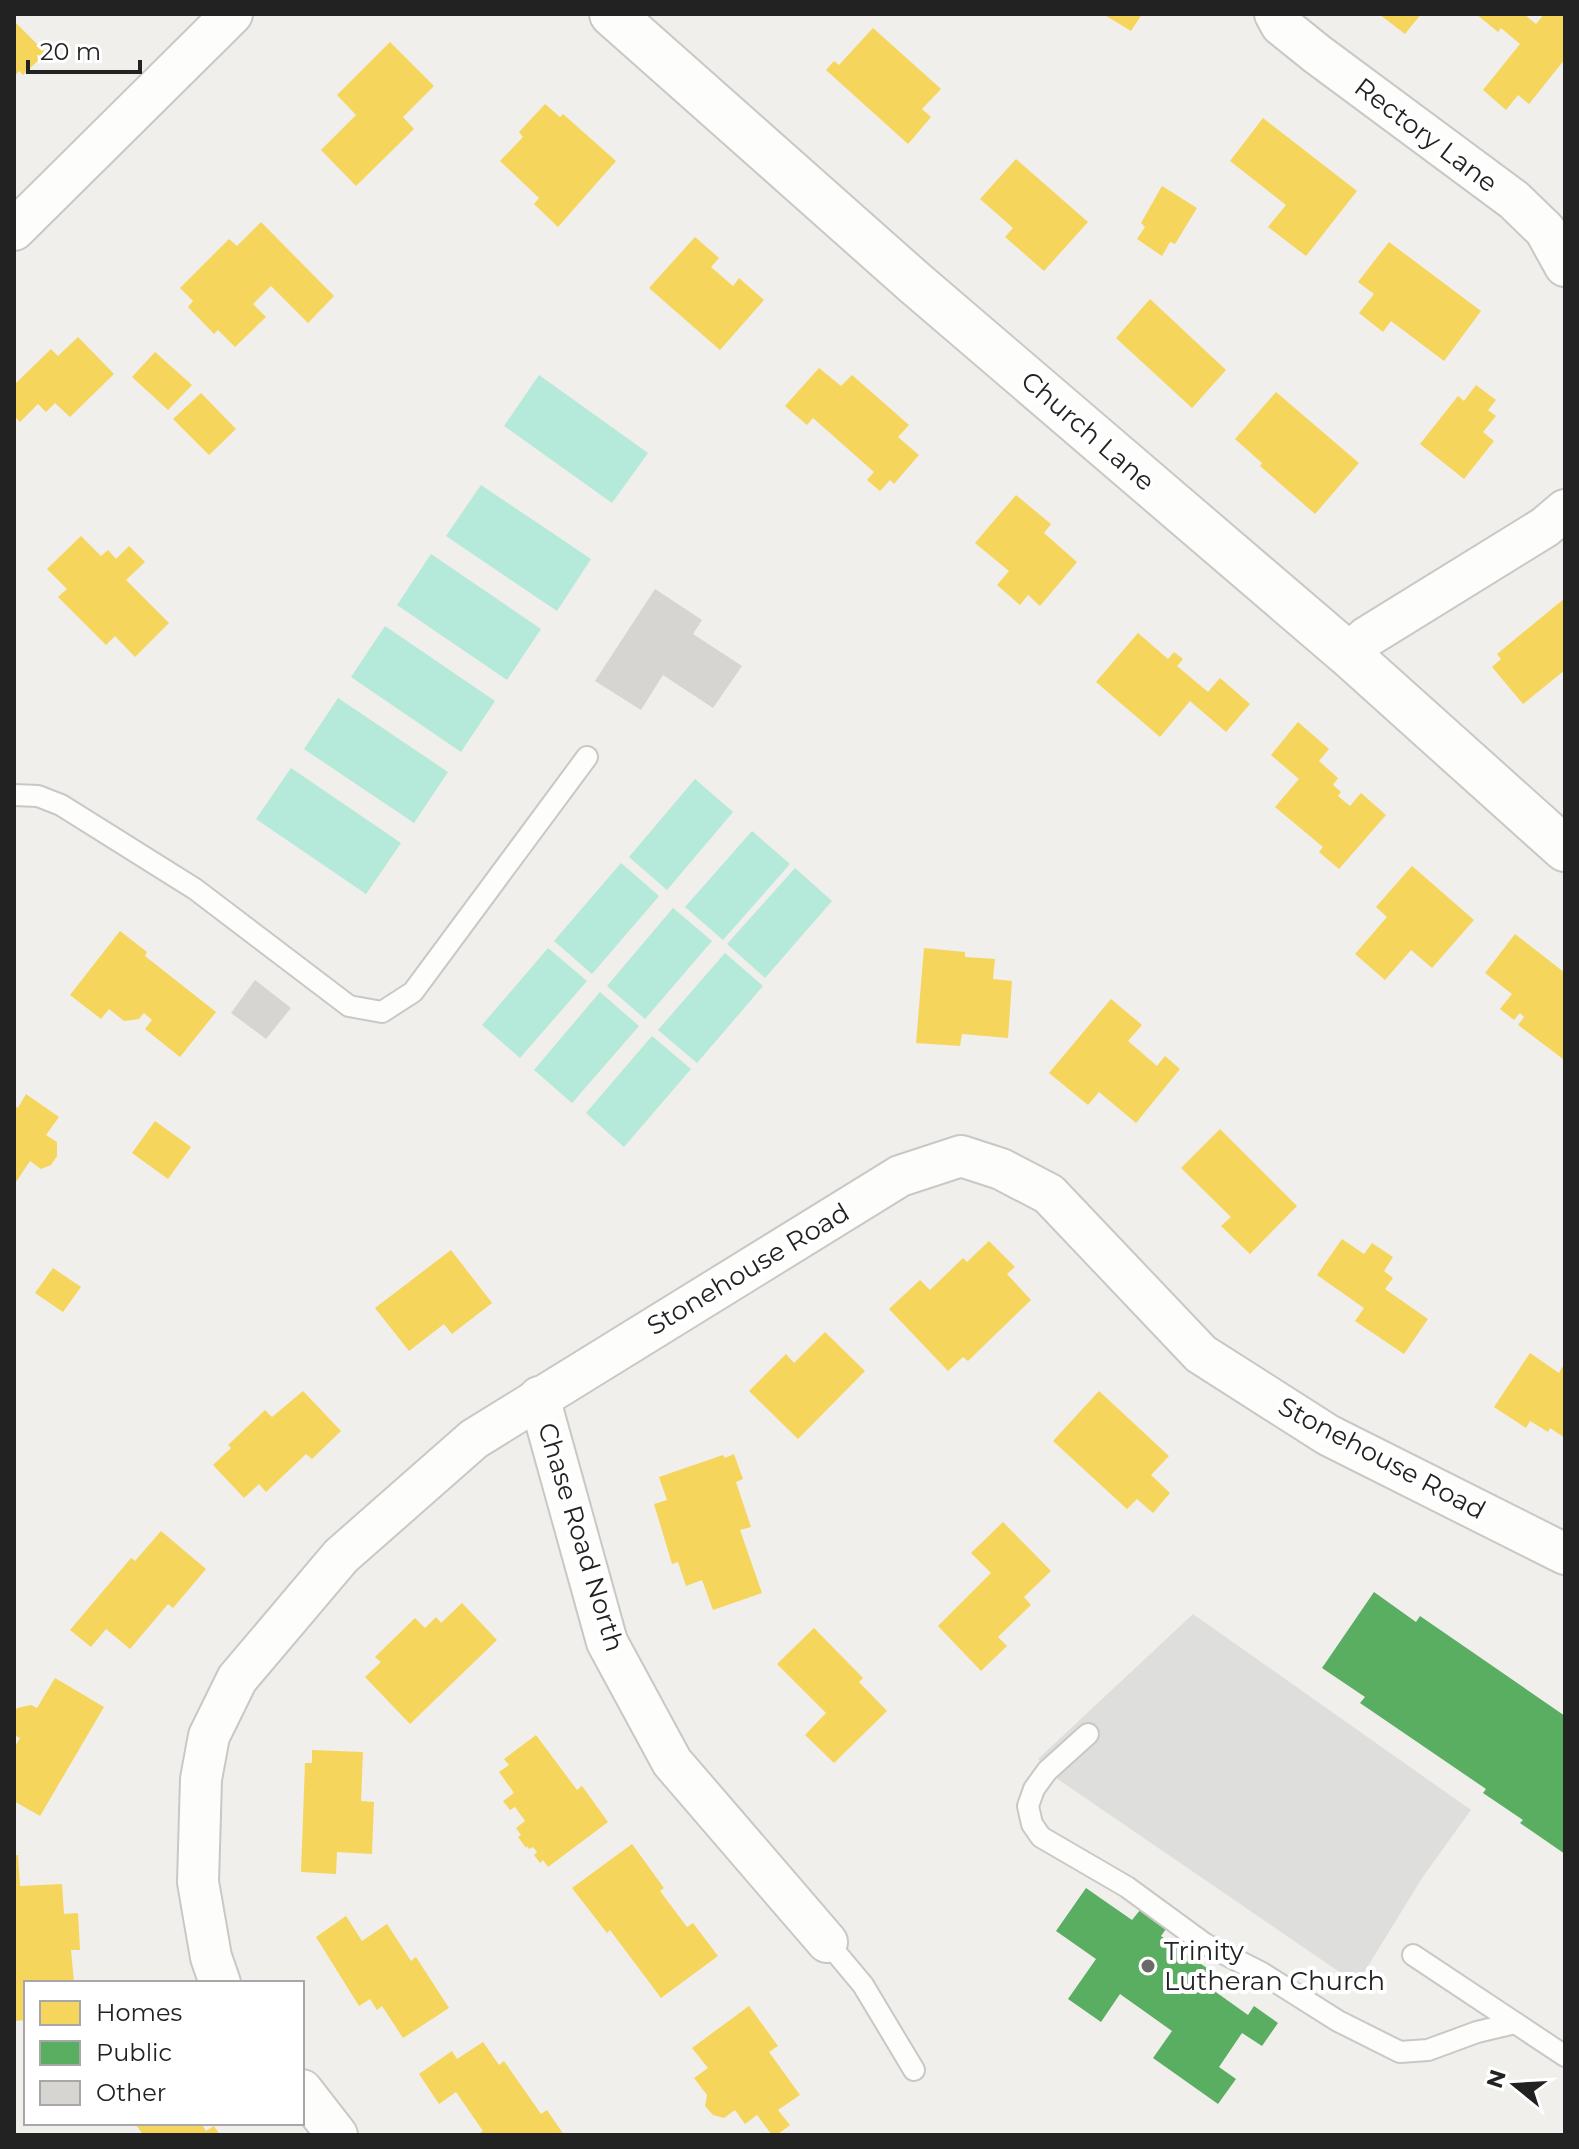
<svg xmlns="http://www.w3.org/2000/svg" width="1579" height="2149" viewBox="0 0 1579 2149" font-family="Montserrat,sans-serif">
<rect width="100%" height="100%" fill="#f0efeb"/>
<!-- religious -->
<path fill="#dededc" d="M1193,1614L1471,1810L1422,1878L1357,1984L1059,1780L1038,1759Z"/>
<!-- pitch -->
<g fill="#b5e9d9">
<path d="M539,375L648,453L612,503L504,426Z"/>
<path d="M481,485L591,559L557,611L446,536Z"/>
<path d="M431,554L541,629L507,680L397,605Z"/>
<path d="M385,626L495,701L461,752L351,677Z"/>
<path d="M338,698L448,772L414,823L304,749Z"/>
<path d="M291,768L401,843L366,894L256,819Z"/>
<path d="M695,779L733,812L667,890L629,857Z"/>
<path d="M752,831L790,864L723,940L685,907Z"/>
<path d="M621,863L659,896L592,974L554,941Z"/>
<path d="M795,868L832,901L765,978L727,944Z"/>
<path d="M673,908L712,941L645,1019L607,986Z"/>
<path d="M548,948L587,981L520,1058L482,1025Z"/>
<path d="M725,953L763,986L697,1063L658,1030Z"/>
<path d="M600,992L639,1026L572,1103L534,1070Z"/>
<path d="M652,1036L691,1069L624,1147L586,1113Z"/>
</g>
<!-- homes -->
<g fill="#f6d55c">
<path d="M1103,14H1142L1131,31Z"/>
<path d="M1379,14H1421L1405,34Z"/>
<path d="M1476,14H1524L1536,24L1544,14H1565V59L1529,104L1518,95L1506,110L1483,90L1520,44L1501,28L1498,32Z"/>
<path d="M14,21L46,53L23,75L19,71L14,77Z"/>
<path d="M873,28L941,89L922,109L931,117L908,144L826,70L834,61L839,65Z"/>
<path d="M390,42L434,86L403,117L414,129L356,186L321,150L356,115L337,95Z"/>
<path d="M545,104L560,117L563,114L616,161L558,227L534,204L539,198L500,161L523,137L519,132Z"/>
<path d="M1263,118L1357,191L1306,256L1268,227L1286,205L1230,161Z"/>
<path d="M1016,159L1088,222L1044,271L1005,237L1013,228L980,199Z"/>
<path d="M1162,186L1197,208L1175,244L1170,242L1162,256L1137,239L1145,227L1141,223Z"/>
<path d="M261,222L334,296L308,323L271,286L253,304L266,317L235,347L218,330L214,334L188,307L193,301L180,288L229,239L237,246Z"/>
<path d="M695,237L719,258L711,267L733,286L739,278L764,300L720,350L649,288Z"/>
<path d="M1389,242L1481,311L1444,361L1391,321L1383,332L1359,313L1374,294L1358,282Z"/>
<path d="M1150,299L1226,370L1192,408L1116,338Z"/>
<path d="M78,337L114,374L70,417L55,403L46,412L38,404L20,422L14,416V385L51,349L58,356Z"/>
<path d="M155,352L192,385L168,410L132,377Z"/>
<path d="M819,368L841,386L852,375L909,425L898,437L919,455L894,484L890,480L880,491L867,480L874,472L813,418L807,425L785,406Z"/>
<path d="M1476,385L1496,400L1488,410L1496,416L1483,432L1494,441L1464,479L1420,444L1458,396L1464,401Z"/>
<path d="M1276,392L1359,463L1315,514L1260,466L1262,463L1235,439Z"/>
<path d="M201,393L236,429L209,455L173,419Z"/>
<path d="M1016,495L1051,524L1044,533L1077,562L1040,606L1028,595L1020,605L997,585L1009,571L975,543Z"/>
<path d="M81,536L101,556L108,550L116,559L129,546L145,562L126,580L169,623L135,657L115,636L106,645L58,597L67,589L47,569Z"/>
<path d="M1565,598V670L1523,704L1492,667L1501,659L1497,654Z"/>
<path d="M1138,633L1168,659L1174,652L1183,659L1177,666L1208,692L1220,678L1250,704L1226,732L1190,701L1160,737L1096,682Z"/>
<path d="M1298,722L1329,749L1319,761L1338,778L1333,785L1341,792L1338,796L1350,806L1361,793L1386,815L1339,869L1319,852L1323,847L1275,807L1299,779L1271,755Z"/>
<path d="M1412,866L1474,920L1432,968L1411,950L1385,980L1355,954L1387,917L1376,907Z"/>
<path d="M120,931L147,952L145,956L216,1012L180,1057L145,1029L152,1020L144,1013L139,1019L124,1021L109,1009L101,1019L70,995Z"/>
<path d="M1515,934L1565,973L1563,1059L1518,1025L1524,1017L1520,1013L1514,1020L1500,1009L1512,994L1485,973Z"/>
<path d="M924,948L965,952V957L995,959L993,979L1012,981L1008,1038L962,1034L960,1046L916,1043Z"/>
<path d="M1111,999L1142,1025L1128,1041L1157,1066L1165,1056L1180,1069L1136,1123L1099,1092L1088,1105L1049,1073Z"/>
<path d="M26,1094L59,1117L46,1135L57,1142V1156L51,1165L41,1169L30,1161L14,1185V1105L18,1108Z"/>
<path d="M155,1121L191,1147L168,1179L132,1153Z"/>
<path d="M1220,1129L1297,1206L1250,1254L1221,1226L1231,1217L1181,1168Z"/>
<path d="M1342,1239L1364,1254L1372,1243L1393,1257L1384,1271L1393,1278L1385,1289L1428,1319L1404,1354L1355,1321L1364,1308L1317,1275Z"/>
<path d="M989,1241L1015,1267L1007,1274L1031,1300L968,1361L963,1357L948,1371L889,1309L920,1280L930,1290L963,1258L967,1262Z"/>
<path d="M451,1250L492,1303L452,1334L444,1324L409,1351L375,1308Z"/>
<path d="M53,1268L81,1287L63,1312L35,1293Z"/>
<path d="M825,1332L865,1371L798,1439L749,1391L786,1354L794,1363Z"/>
<path d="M1530,1353L1559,1373L1562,1367L1565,1369V1438L1550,1428L1548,1432L1530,1421L1526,1428L1494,1407Z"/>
<path d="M303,1391L341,1431L312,1459L306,1454L266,1492L259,1484L244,1498L213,1465L231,1448L228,1445L265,1410L272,1417Z"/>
<path d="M1099,1391L1169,1456L1151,1475L1170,1493L1153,1513L1137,1499L1127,1509L1053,1441Z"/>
<path d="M734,1454L743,1479L736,1482L751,1527L740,1530L762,1593L713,1610L702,1580L686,1586L678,1562L672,1564L654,1504L667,1500L659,1477L723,1455L725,1458Z"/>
<path d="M1003,1522L1051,1571L1024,1597L1031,1605L998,1637L1007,1646L981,1671L938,1626L991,1573L971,1553Z"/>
<path d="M161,1531L206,1569L173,1608L168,1604L130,1649L106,1629L91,1647L70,1630L131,1558L135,1561Z"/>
<path d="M462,1603L497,1640L410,1724L365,1677L381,1662L375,1657L415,1618L425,1628L436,1617L441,1623Z"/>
<path d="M814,1628L863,1678L859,1682L887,1711L834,1763L805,1735L826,1713L777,1664Z"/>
<path d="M55,1678L104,1707L40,1816L14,1801V1748L20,1738L14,1735V1714L17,1708L31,1705L37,1708Z"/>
<path d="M536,1735L577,1790L582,1786L608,1822L548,1867L543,1860L540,1863L534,1855L537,1852L533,1847L529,1849L527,1846L526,1848L518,1837L521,1835L516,1828L525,1821L515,1807L510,1810L503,1801L514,1793L499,1772L509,1765L504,1759Z"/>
<path d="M312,1750L363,1752L361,1801L374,1802L372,1854L337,1852L336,1874L301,1872L305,1763H312Z"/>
<path d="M632,1844L664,1888L660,1891L687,1927L693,1923L718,1956L661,1998L610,1930L607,1933L572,1888Z"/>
<path d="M14,1855H18L20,1886L62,1884L64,1914L78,1913L80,1950H71L74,1982L26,1983V2020L14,2021Z"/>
<path d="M346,1916L362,1941L387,1924L411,1961L416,1957L449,2008L403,2038L382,2006L377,2010L370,1999L359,2006L316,1937Z"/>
<path d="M749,2006L778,2046L769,2052L800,2095L778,2110L790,2125L777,2135H772L757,2115L745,2124L735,2110L724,2118L713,2115L705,2106L707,2095L694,2078L708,2068L692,2048Z"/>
<path d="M483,2042L499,2065L504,2061L541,2114L547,2110L564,2135H477L483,2131L456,2092L439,2104L419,2074L452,2051L457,2059Z"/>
<path d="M135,2123H201L206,2131L214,2126L220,2135H143Z"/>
</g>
<!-- public -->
<g fill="#5aae61">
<path d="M1374,1592L1416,1622L1420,1616L1565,1716V1854L1520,1823L1523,1820L1483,1793L1486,1789L1360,1703L1365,1697L1322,1668Z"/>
<path d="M1086,1888L1132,1920L1140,1910L1166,1929L1161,1936L1214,1973L1206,1985L1248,2015L1254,2006L1278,2023L1262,2046L1242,2033L1219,2067L1236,2079L1218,2104L1153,2058L1172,2031L1120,1994L1101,2022L1068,1999L1096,1959L1056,1931Z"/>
</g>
<!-- building -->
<g fill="#d7d5d2">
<path d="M655,589L702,620L693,634L742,666L713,708L663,675L641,710L595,681Z"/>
<path d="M255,980L291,1008L266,1039L231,1013Z"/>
</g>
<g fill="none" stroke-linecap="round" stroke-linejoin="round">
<defs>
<g id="service">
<path d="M14,795L38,796L61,805L195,889L349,1006L382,1012L413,992L587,757"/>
<path d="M1088,1734L1047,1771L1034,1789L1028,1806L1032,1824L1041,1837L1127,1887L1205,1944L1262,1973L1338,2021L1400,2052L1428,2050L1477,2032L1515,2023"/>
<path d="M827,1942L863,1985L914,2070"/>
<path d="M1413,1955L1565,2056"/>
</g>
<g id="minor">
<path d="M1275,14L1281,25L1317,54L1514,200L1545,230L1565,266"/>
<path d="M14,230L232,14"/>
<path d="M1348,654L1367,637L1545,527L1565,510"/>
<path d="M539,1397L607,1642L672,1762L827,1942"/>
<path d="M220,1983L211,1957L198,1882L201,1779L209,1736L237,1679L341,1556L474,1439L900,1176L961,1156L1001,1169L1049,1194L1201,1354L1328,1435L1565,1554"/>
<path d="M302,2090L337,2135"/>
</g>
<path id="tertiary" d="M612,14L915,283L1348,654L1565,849"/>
</defs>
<!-- service casing -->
<use href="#service" stroke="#c9c8c7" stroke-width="24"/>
<!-- minor casing -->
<use href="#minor" stroke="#c9c8c7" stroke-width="44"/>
<!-- tertiary casing -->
<use href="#tertiary" stroke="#c9c8c7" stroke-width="48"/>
<!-- service -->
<use href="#service" stroke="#fdfdfc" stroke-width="20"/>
<!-- minor -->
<use href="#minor" stroke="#fdfdfc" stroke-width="40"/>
<!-- tertiary -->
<use href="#tertiary" stroke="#fdfdfc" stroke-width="44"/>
</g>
<!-- markers -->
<circle fill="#6a6a68" stroke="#fff" stroke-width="3" cx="1148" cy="1966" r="8"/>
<g text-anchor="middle" stroke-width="8" stroke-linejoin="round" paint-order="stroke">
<!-- street labels -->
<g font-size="26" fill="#222" stroke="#fff">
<text transform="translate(1426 135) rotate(37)" y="9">Rectory Lane</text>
<text transform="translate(1088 431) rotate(41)" y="9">Church Lane</text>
<text transform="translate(748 1269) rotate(-31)" y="9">Stonehouse Road</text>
<text transform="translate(1382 1458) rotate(28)" y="9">Stonehouse Road</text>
<text transform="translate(581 1537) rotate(73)" y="9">Chase Road North</text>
</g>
<!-- poi labels -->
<g font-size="26" fill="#222" stroke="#fff" text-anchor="start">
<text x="1164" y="1960">Trinity<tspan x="1164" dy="30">Lutheran Church</tspan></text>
</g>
</g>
<!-- border -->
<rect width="1579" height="2149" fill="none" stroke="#222222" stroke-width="32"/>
<!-- legend -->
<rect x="24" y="1981" width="280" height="144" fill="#ffffff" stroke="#a7a7a7" stroke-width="2"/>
<rect x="40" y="2001" width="40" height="24" fill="#f6d55c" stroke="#a7a7a7" stroke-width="2"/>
<text x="96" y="2021" font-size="24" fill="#222222">Homes</text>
<rect x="40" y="2041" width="40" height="24" fill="#5aae61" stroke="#a7a7a7" stroke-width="2"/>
<text x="96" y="2061" font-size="24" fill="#222222">Public</text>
<rect x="40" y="2081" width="40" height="24" fill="#d7d5d2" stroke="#a7a7a7" stroke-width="2"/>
<text x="96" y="2101" font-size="24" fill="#222222">Other</text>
<!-- north arrow -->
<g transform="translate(1515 2085) rotate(288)" stroke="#ffffff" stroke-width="6" paint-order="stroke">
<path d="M0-6L14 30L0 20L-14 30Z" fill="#222222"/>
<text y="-12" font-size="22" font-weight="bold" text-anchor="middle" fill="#222222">N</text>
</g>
<!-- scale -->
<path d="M28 60v12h112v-12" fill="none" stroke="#222222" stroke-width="4"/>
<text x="40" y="60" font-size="24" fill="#222222" stroke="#ffffff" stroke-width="6" paint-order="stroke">20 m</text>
</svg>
